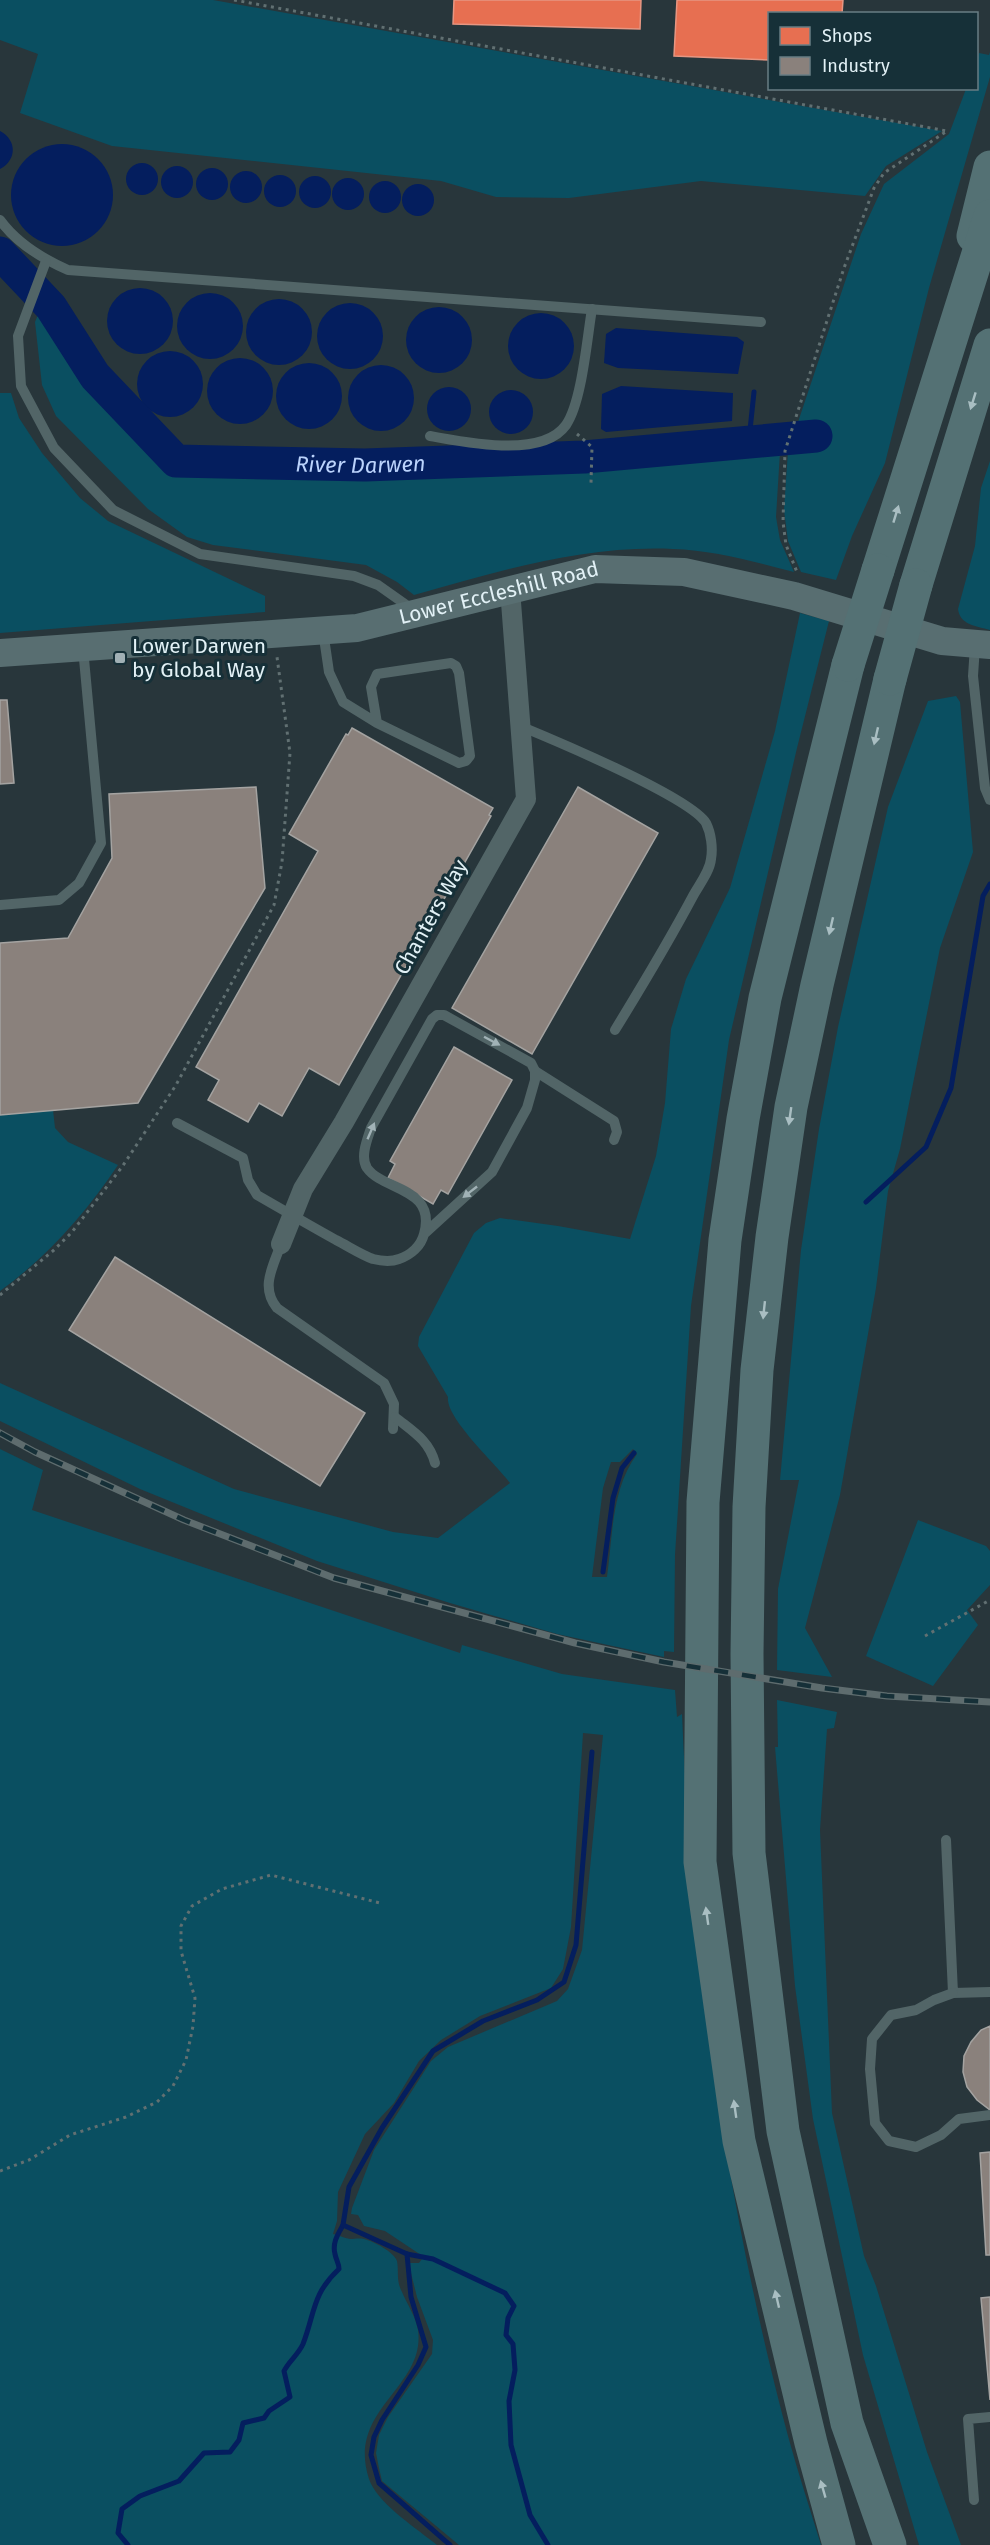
<svg xmlns="http://www.w3.org/2000/svg" width="990" height="2545" viewBox="0 0 990 2545" font-family="'Fira Sans',sans-serif">
<rect width="100%" height="100%" fill="#28363b"/>
<!-- green -->
<g fill="#0a4f61" fill-rule="evenodd">
<path d="M0,0H213L942,131L886,166L865,196L701,181L569,198L496,197L441,181L112,146L20,113L38,54L0,40Z"/>
<path d="M990,52V77L929,288L885,463L852,536L836,580L801,572L788,541L784,510L788,451L813,445L818,428L794,434L861,234L884,184L949,134L966,89L976,88L977,60L979,53L989,55Z"/>
<path d="M42,305L88,380L173,472L371,479L780,452L776,517L780,540L794,572C755,562 713,550 673,549C584,545 499,571 414,595L397,582L366,565L213,545L187,537L148,509L56,416L42,385L35,322Z"/>
<path d="M0,393H11L19,418L42,453L80,498L108,521L265,596V612L0,633Z"/>
<path d="M990,461V630C976,626 960,625 958,609L975,546L981,488Z"/>
<path d="M800,613L829,621L797,748L729,1040L691,1306L675,1555L674,1652L664,1651V1657L557,1634L450,1603L317,1561L140,1489L0,1421V1383L234,1489L393,1532L438,1538L510,1483C497,1465 445,1418 448,1397L418,1346L419,1337L474,1233L486,1223L500,1218L558,1226L630,1239L656,1156L665,1103L671,1029L686,979L730,888L775,731ZM633,1449L637,1454C611,1490 613,1535 607,1577H592L603,1488L611,1462H620Z"/>
<path d="M956,696L960,702L973,852L940,948L900,1149L888,1191L876,1288L840,1495L805,1628L832,1677L777,1670L778,1589L799,1480H780L801,1250L819,1129L838,1027L888,807L928,701Z"/>
<path d="M53,1110L55,1128L68,1142L118,1165C85,1214 48,1256 0,1291V1115Z"/>
<path d="M0,1449L43,1470L32,1510L460,1653L462,1645L562,1674L675,1690L677,1717L682,1714C692,1957 725,2201 788,2436C798,2473 810,2509 821,2545H459L382,2481L379,2468L376,2453L379,2435L388,2417L432,2354L433,2340L417,2297L409,2265V2263H419L422,2259L421,2255L385,2231L364,2226L358,2215L351,2214L352,2208L374,2150L431,2061L448,2047L557,2001L568,1989L582,1950L603,1735L583,1733L571,1927L563,1969L551,1988L480,2016L441,2040L419,2061L394,2103L365,2134L338,2192L337,2221L333,2234C338,2235 344,2238 350,2239C354,2239 360,2238 364,2239C373,2241 394,2252 397,2261C399,2272 396,2281 402,2292C407,2304 416,2317 418,2330C426,2388 346,2409 369,2479C377,2503 416,2528 437,2545H0Z"/>
<path d="M918,1520L986,1546L990,1551V1585L967,1610L978,1625L933,1686L866,1656Z"/>
<path d="M777,1700L837,1712L834,1728L827,1729L820,1830L832,2113L864,2256L876,2286L927,2452L961,2545H919L863,2355L813,2119L795,1986L775,1747H778Z"/>
</g>
<!-- water -->
<g fill="#041e5e">
<path d="M0,131C17,140 17,160 0,169Z"/>
<circle cx="62" cy="195" r="51"/>
<circle cx="142" cy="179" r="16"/>
<circle cx="177" cy="182" r="16"/>
<circle cx="212" cy="184" r="16"/>
<circle cx="246" cy="187" r="16"/>
<circle cx="280" cy="191" r="16"/>
<circle cx="315" cy="192" r="16"/>
<circle cx="348" cy="194" r="16"/>
<circle cx="385" cy="197" r="16"/>
<circle cx="418" cy="200" r="16"/>
<circle cx="140" cy="321" r="33"/>
<circle cx="210" cy="326" r="33"/>
<circle cx="279" cy="332" r="33"/>
<circle cx="350" cy="336" r="33"/>
<circle cx="439" cy="340" r="33"/>
<circle cx="541" cy="346" r="33"/>
<path d="M616,328L737,337L744,342L738,374L618,368L604,363L606,334Z"/>
<circle cx="170" cy="384" r="33"/>
<circle cx="240" cy="391" r="33"/>
<circle cx="309" cy="396" r="33"/>
<circle cx="381" cy="398" r="33"/>
<path d="M621,386L733,393L732,421L606,432L601,429L602,394Z"/>
<circle cx="449" cy="409" r="22"/>
<circle cx="511" cy="412" r="22"/>
</g>
<!-- shops -->
<g fill="#e76f51" stroke="#e69682" stroke-width="1.5">
<path d="M454,0H641L640,29L453,24Z"/>
<path d="M677,0H843L842,14H770V60L674,56Z"/>
</g>
<!-- industry -->
<g fill="#8a817c" stroke="#a4a3a1" stroke-width="1.5">
<path d="M0,700H7L14,783L0,784Z"/>
<path d="M352,728L493,808L489,815L491,816L339,1085L309,1068L282,1116L259,1103L248,1122L208,1100L219,1080L196,1067L318,851L289,834L346,734L348,735Z"/>
<path d="M256,787L265,888L138,1103L0,1115V943L68,938L112,858L109,794Z"/>
<path d="M578,787L658,833L532,1054L452,1008Z"/>
<path d="M454,1047L512,1080L448,1194L441,1190L433,1204L388,1178L395,1164L390,1161Z"/>
<path d="M115,1257L365,1413L320,1486L69,1330Z"/>
<path d="M990,2026V2110L977,2100L967,2087L963,2072L964,2056L971,2042L981,2030Z"/>
<path d="M990,2152V2255H986L980,2153Z"/>
<path d="M990,2297V2400L981,2298Z"/>
</g>
<g fill="none" stroke-linecap="round" stroke-linejoin="round">
<!-- stream -->
<g stroke="#041e5e" stroke-width="5">
<path d="M753,442L750,430L754,392"/>
<path d="M866,1202L926,1147L951,1088L983,896L990,884"/>
<path d="M603,1572L613,1498L622,1468L634,1453"/>
<path d="M407,2254L433,2259L505,2293L514,2306L508,2318L506,2335L513,2344L515,2370L509,2401L511,2445L530,2515L548,2545"/>
<path d="M128,2545L118,2533L122,2509L140,2496L179,2481L204,2453L230,2452L239,2440L243,2423L264,2418L269,2411L290,2397L284,2371C289,2361 298,2355 303,2344C315,2313 312,2294 339,2269C339,2263 336,2260 335,2254C332,2243 338,2234 343,2225"/>
<path d="M450,2545L379,2483L371,2455L374,2437L382,2420L418,2365L426,2347L411,2297L407,2254L343,2225L349,2187L382,2128L433,2051L483,2021L537,2000L564,1982L576,1945L592,1752"/>
</g>
<!-- river -->
<path stroke="#041e5e" stroke-width="33" id="s1" d="M0,253L51,307L95,376L176,461L365,465L584,457L816,436"/>
<!-- path -->
<g stroke="#617072" stroke-width="3" stroke-dasharray="3 4.5" stroke-linecap="butt">
<path d="M234,0L947,131L884,173L874,188L844,268L785,451L783,522L786,545L797,572"/>
<path d="M577,434L592,447L591,483"/>
<path d="M0,1295L54,1250L72,1232L122,1167L176,1085L274,905L282,862L290,753L277,657"/>
<path d="M925,1636L990,1600"/>
<path d="M0,2171L29,2160L70,2135L126,2117L157,2102L173,2086L186,2060L193,2026L195,1998L181,1951V1926L192,1906L222,1889L271,1875L380,1903"/>
</g>
<!-- lane -->
<g stroke="#526567" stroke-width="10">
<path d="M0,220C16,242 43,259 68,270L761,322"/>
<path d="M46,261L18,336L21,386L54,448L113,510L200,554L354,576L378,585L412,609"/>
<path d="M430,436C465,442 542,459 566,425C582,402 587,338 592,309"/>
<path d="M323,631L329,672L343,702L377,723L459,763L466,761L470,756L459,673L456,666L451,663L377,674L371,687L377,723"/>
<path d="M975,646L973,676L985,788L990,800"/>
<path d="M520,726C554,740 690,797 706,823C711,833 713,848 711,859C710,871 699,885 693,896C669,941 642,986 615,1030"/>
<path d="M0,905L59,900L79,883L101,843L83,648"/>
<path d="M535,1071L614,1121L617,1132L614,1140"/>
<path d="M177,1123L243,1158L248,1180L257,1195C283,1210 309,1225 336,1240C348,1246 360,1254 373,1259C381,1261 391,1262 399,1259C411,1255 421,1246 424,1234C437,1187 383,1191 367,1168C360,1157 367,1140 371,1128L432,1019L437,1015H444L531,1063L535,1071V1080L527,1108L492,1172L424,1234"/>
<path d="M281,1244C273,1267 260,1287 277,1308L384,1383L394,1404L393,1429"/>
<path d="M395,1417C412,1431 429,1440 435,1463"/>
<path d="M946,1840L953,1993L990,1992"/>
<path d="M953,1993L934,2000L916,2010L891,2015L872,2039L870,2069L875,2123L889,2141L916,2147L941,2135L959,2119L990,2115"/>
<path d="M974,2500L968,2419L990,2417"/>
</g>
<!-- street -->
<path stroke="#526567" stroke-width="20" d="M281,1244L303,1189L344,1122L526,799L510,589"/>
<!-- secondary -->
<path stroke="#586e71" stroke-width="28" id="s2" d="M0,653L357,628L595,569L684,572L794,596L942,641L990,645"/>
<!-- highway -->
<g stroke="#547174" stroke-width="33">
<path d="M973,236L990,167"/>
<path d="M878,570L990,216"/>
<path d="M916,585L990,345"/>
<path d="M839,2545L811,2443L739,2141L700,1862L703,1502L725,1240L743,1119L765,998L848,665"/>
<path d="M890,2545L847,2423L783,2131L749,1853L747,1654L749,1507L757,1370L772,1237L791,1107L817,985L890,679"/>
</g>
<defs>
<path id="rail" d="M0,1433L35,1452L184,1520L334,1578L575,1643L664,1662L822,1688L887,1696L990,1702"/>
</defs>
<!-- rail casing -->
<use href="#rail" stroke="#5e6c6e" stroke-width="7"/>
<!-- rail -->
<use href="#rail" stroke="#163038" stroke-width="4.5" stroke-dasharray="14" stroke-linecap="butt"/>
<!-- highway-bridge -->
<g stroke="#547174" stroke-width="33">
<path d="M848,665L878,570"/>
<path d="M890,679L916,585"/>
</g>
</g>
<!-- one-way arrows -->
<defs><path id="oneway-solid" d="M-6-.8H1V-3.2L6.5 0L1 3.2V.8H-6Z" transform="scale(1.5)"/></defs>
<g fill="#a9bec2">
<use href="#oneway-solid" transform="translate(973 401) rotate(107)"/>
<use href="#oneway-solid" transform="translate(896 514) rotate(-73)"/>
<use href="#oneway-solid" transform="translate(876 736) rotate(103)"/>
<use href="#oneway-solid" transform="translate(831 926) rotate(103)"/>
<use href="#oneway-solid" transform="translate(790 1116) rotate(98)"/>
<use href="#oneway-solid" transform="translate(764 1310) rotate(96)"/>
<use href="#oneway-solid" transform="translate(707 1916) rotate(-98)"/>
<use href="#oneway-solid" transform="translate(735 2109) rotate(-98)"/>
<use href="#oneway-solid" transform="translate(777 2299) rotate(-103)"/>
<use href="#oneway-solid" transform="translate(823 2489) rotate(-106)"/>
</g>
<g fill="#a1b2b6">
<use href="#oneway-solid" transform="translate(492 1041) rotate(28)"/>
<use href="#oneway-solid" transform="translate(371 1131) rotate(-67)"/>
<use href="#oneway-solid" transform="translate(470 1192) rotate(142)"/>
</g>
<!-- markers -->
<rect fill="#a1b0b5" stroke="#163038" stroke-width="2" x="114" y="652" width="12" height="12" rx="3"/>
<g text-anchor="middle" stroke-width="6" stroke-linejoin="round" paint-order="stroke">
<!-- street labels -->
<g font-size="21" fill="#e2f1f6" stroke="#163038">
<text dy="7" stroke="none"><textPath href="#s2" startOffset="504">Lower Eccleshill Road</textPath></text>
<text transform="translate(431 917) rotate(-61)" y="7">Chanters Way</text>
</g>
<!-- poi labels -->
<g font-size="21" fill="#e2f1f6" stroke="#163038" text-anchor="start">
<text x="132" y="653">Lower Darwen<tspan x="132" dy="24">by Global Way</tspan></text>
</g>
<!-- water labels -->
<g font-size="22" font-style="italic" fill="#bbd3fc" stroke="#163038">
<text dy="8" stroke="none"><textPath href="#s1" startOffset="458">River Darwen</textPath></text>
</g>
</g>
<!-- legend -->
<rect x="768" y="12" width="210" height="78" fill="#163038" stroke="#687d84" stroke-width="1.5"/>
<rect x="780" y="27" width="30" height="18" fill="#e76f51" stroke="#687d84" stroke-width="1.5"/>
<text x="822" y="42" font-size="18" fill="#e2f1f6">Shops</text>
<rect x="780" y="57" width="30" height="18" fill="#8a817c" stroke="#687d84" stroke-width="1.5"/>
<text x="822" y="72" font-size="18" fill="#e2f1f6">Industry</text>
</svg>
